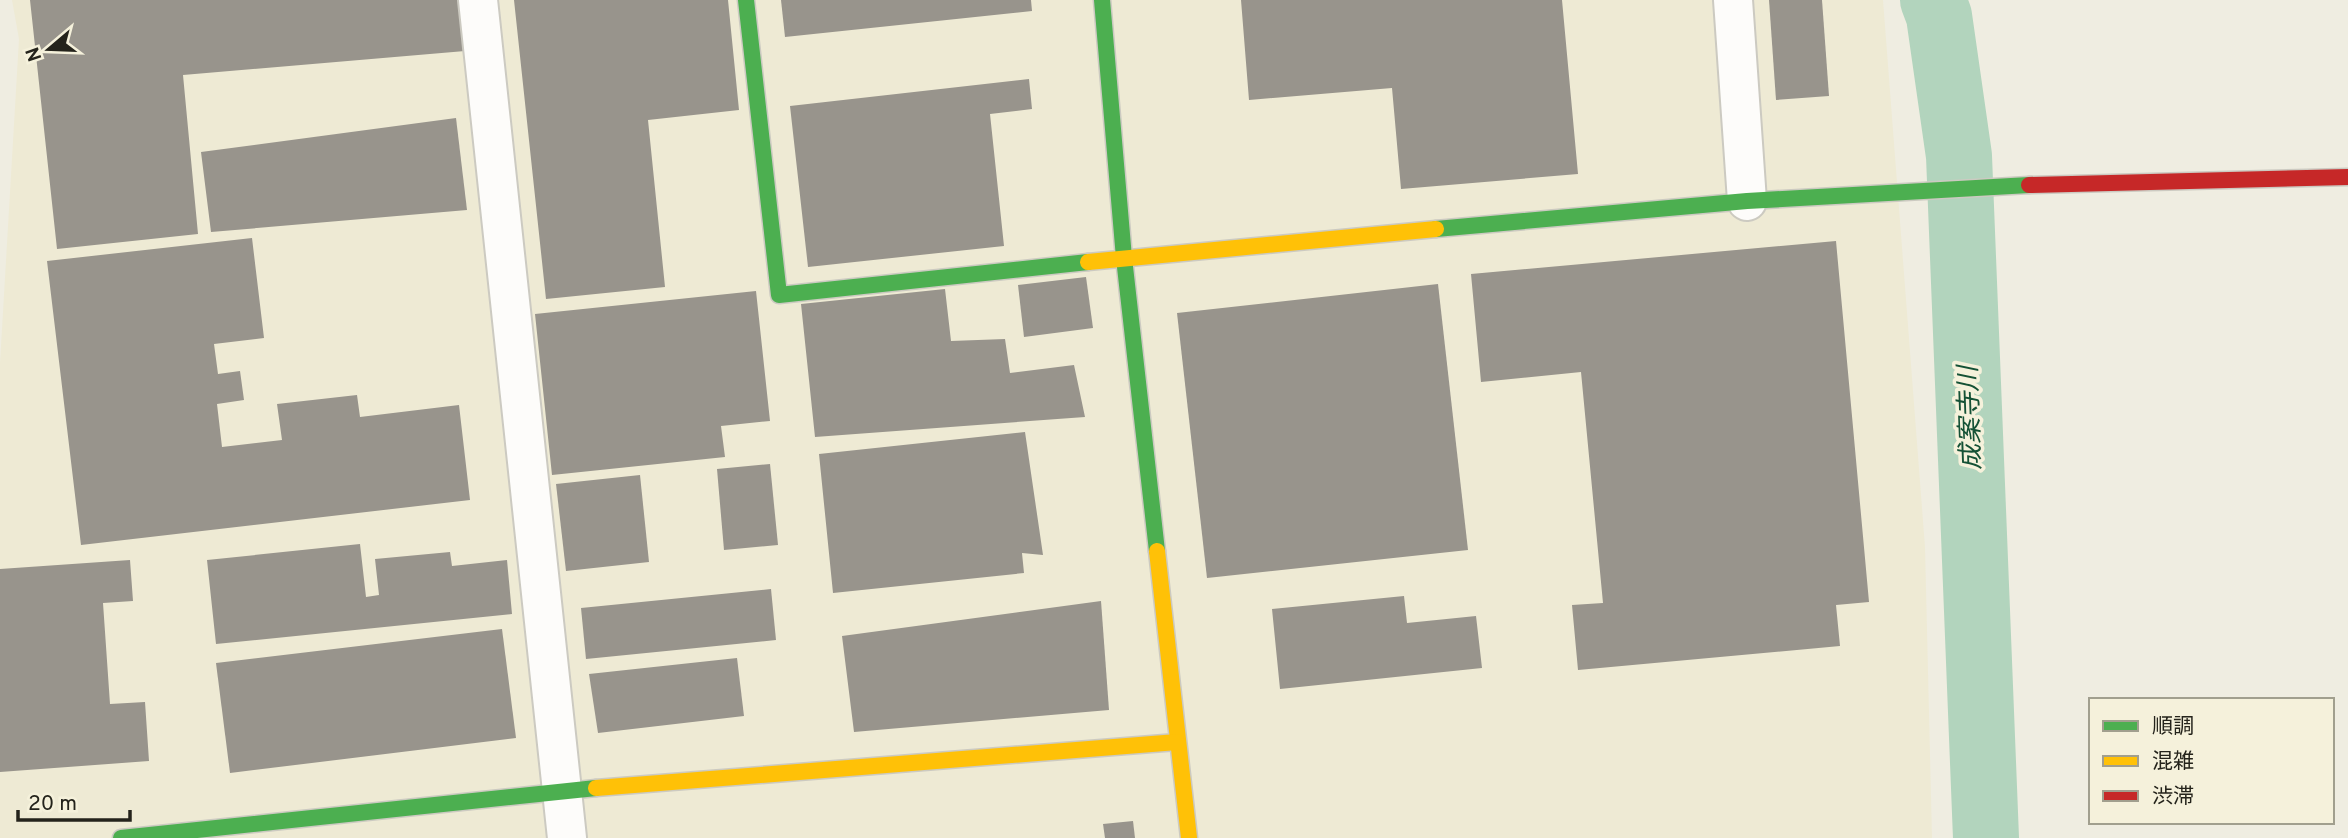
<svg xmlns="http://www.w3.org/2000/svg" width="2348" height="838" viewBox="0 0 2348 838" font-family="Overpass,'Noto Sans JP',sans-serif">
<rect width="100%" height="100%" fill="#efede1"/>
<!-- built -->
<path fill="#eeead4" d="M12,0H1883L1925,547L1932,838H0V363L19,39Z"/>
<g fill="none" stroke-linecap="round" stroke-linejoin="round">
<!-- river -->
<path stroke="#b2d4bd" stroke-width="66" d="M1933,0L1939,16L1959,156L1986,838"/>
</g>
<!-- building -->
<g fill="#98948c">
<path d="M30,0H461L465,51L183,75L198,234L57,249Z"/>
<path d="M514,0H728L739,110L648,120L665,287L546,299Z"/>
<path d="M781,0H1031L1032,11L785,37Z"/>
<path d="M1241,0H1562L1578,174L1401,189L1392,88L1249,100Z"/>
<path d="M1769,0H1822L1829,96L1776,100Z"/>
<path d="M1029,79L1032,109L990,114L1004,246L808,267L790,106Z"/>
<path d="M456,118L467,210L211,232L201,152Z"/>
<path d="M252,238L264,338L214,344L218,374L240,371L244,400L217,404L222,447L282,440L277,404L357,395L360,417L459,405L470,500L81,545L47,261Z"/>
<path d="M1836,241L1869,602L1836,605L1840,646L1578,670L1572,605L1603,603L1581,372L1481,382L1471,274Z"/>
<path d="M1086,277L1093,328L1024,337L1018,285Z"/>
<path d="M1438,284L1468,550L1207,578L1177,313Z"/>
<path d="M945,289L951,341L1005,339L1010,373L1074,365L1085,417L815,437L801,304Z"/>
<path d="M756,291L770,421L721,426L725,457L552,475L535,314Z"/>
<path d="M1025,432L1043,555L1022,553L1024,573L833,593L819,454Z"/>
<path d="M770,464L778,545L724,550L717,469Z"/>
<path d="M640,475L649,562L566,571L556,484Z"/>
<path d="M360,544L366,597L379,595L375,559L450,552L452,566L507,560L512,614L216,644L207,560Z"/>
<path d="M130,560L133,601L103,603L110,704L145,702L149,761L0,772V569Z"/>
<path d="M771,589L776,640L586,659L581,608Z"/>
<path d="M1404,596L1407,623L1476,616L1482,668L1280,689L1272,609Z"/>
<path d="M1101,601L1109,710L854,732L842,636Z"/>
<path d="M502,629L516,738L230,773L216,663Z"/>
<path d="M737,658L744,716L598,733L589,674Z"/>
<path d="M1133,821L1135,838H1105L1103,824Z"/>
</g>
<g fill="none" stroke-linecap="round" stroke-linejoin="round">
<defs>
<g id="street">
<path d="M478,0L567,838"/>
<path d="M1733,0L1747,201"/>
</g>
<g id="fast">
<path d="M746,0L779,295L1088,262"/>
<path d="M1102,0L1124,258L1157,551"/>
<path d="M1436,229L1747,201L2029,185"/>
<path d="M121,838L596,788"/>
</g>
<g id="slow">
<path d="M1088,262L1436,229"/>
<path d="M1157,551L1189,838"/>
<path d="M596,788L1177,742"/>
</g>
<path id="jam" d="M2029,185L2348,177"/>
</defs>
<!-- street casing -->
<use href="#street" stroke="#cccac1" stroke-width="42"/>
<!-- fast casing -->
<use href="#fast" stroke="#cccac1" stroke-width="19"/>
<!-- slow casing -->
<use href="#slow" stroke="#cccac1" stroke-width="19"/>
<!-- jam casing -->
<use href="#jam" stroke="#cccac1" stroke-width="19"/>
<!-- street -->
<use href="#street" stroke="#fdfcfa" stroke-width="38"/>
<!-- fast -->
<use href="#fast" stroke="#4caf50" stroke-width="16"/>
<!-- slow -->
<use href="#slow" stroke="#ffc107" stroke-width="16"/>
<!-- jam -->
<use href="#jam" stroke="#c62828" stroke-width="16"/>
</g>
<g text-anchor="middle" stroke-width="7" stroke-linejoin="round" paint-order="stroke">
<!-- water labels -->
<g font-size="26" font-style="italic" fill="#145135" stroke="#f5f1db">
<text transform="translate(1969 418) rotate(-92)" y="9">成案寺川</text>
</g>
</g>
<!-- legend -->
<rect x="2089" y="698" width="245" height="126" fill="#f5f1db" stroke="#a19f8e" stroke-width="2"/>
<rect x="2103" y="721" width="35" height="10" fill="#4caf50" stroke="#a19f8e" stroke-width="2"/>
<text x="2152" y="733" font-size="21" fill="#24231b">順調</text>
<rect x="2103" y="756" width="35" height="10" fill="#ffc107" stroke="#a19f8e" stroke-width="2"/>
<text x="2152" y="768" font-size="21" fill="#24231b">混雑</text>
<rect x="2103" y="791" width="35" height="10" fill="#c62828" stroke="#a19f8e" stroke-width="2"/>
<text x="2152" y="803" font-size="21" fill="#24231b">渋滞</text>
<!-- north arrow -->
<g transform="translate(49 49) rotate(251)" stroke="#f5f1db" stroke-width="5" paint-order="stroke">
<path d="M0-5L12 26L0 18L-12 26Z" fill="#24231b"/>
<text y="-10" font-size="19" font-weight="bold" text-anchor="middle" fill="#24231b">N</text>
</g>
<!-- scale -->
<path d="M18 810v10h112v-10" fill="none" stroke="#24231b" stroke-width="3.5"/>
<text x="28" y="810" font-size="21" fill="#24231b" stroke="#f5f1db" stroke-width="5" paint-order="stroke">20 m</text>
</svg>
